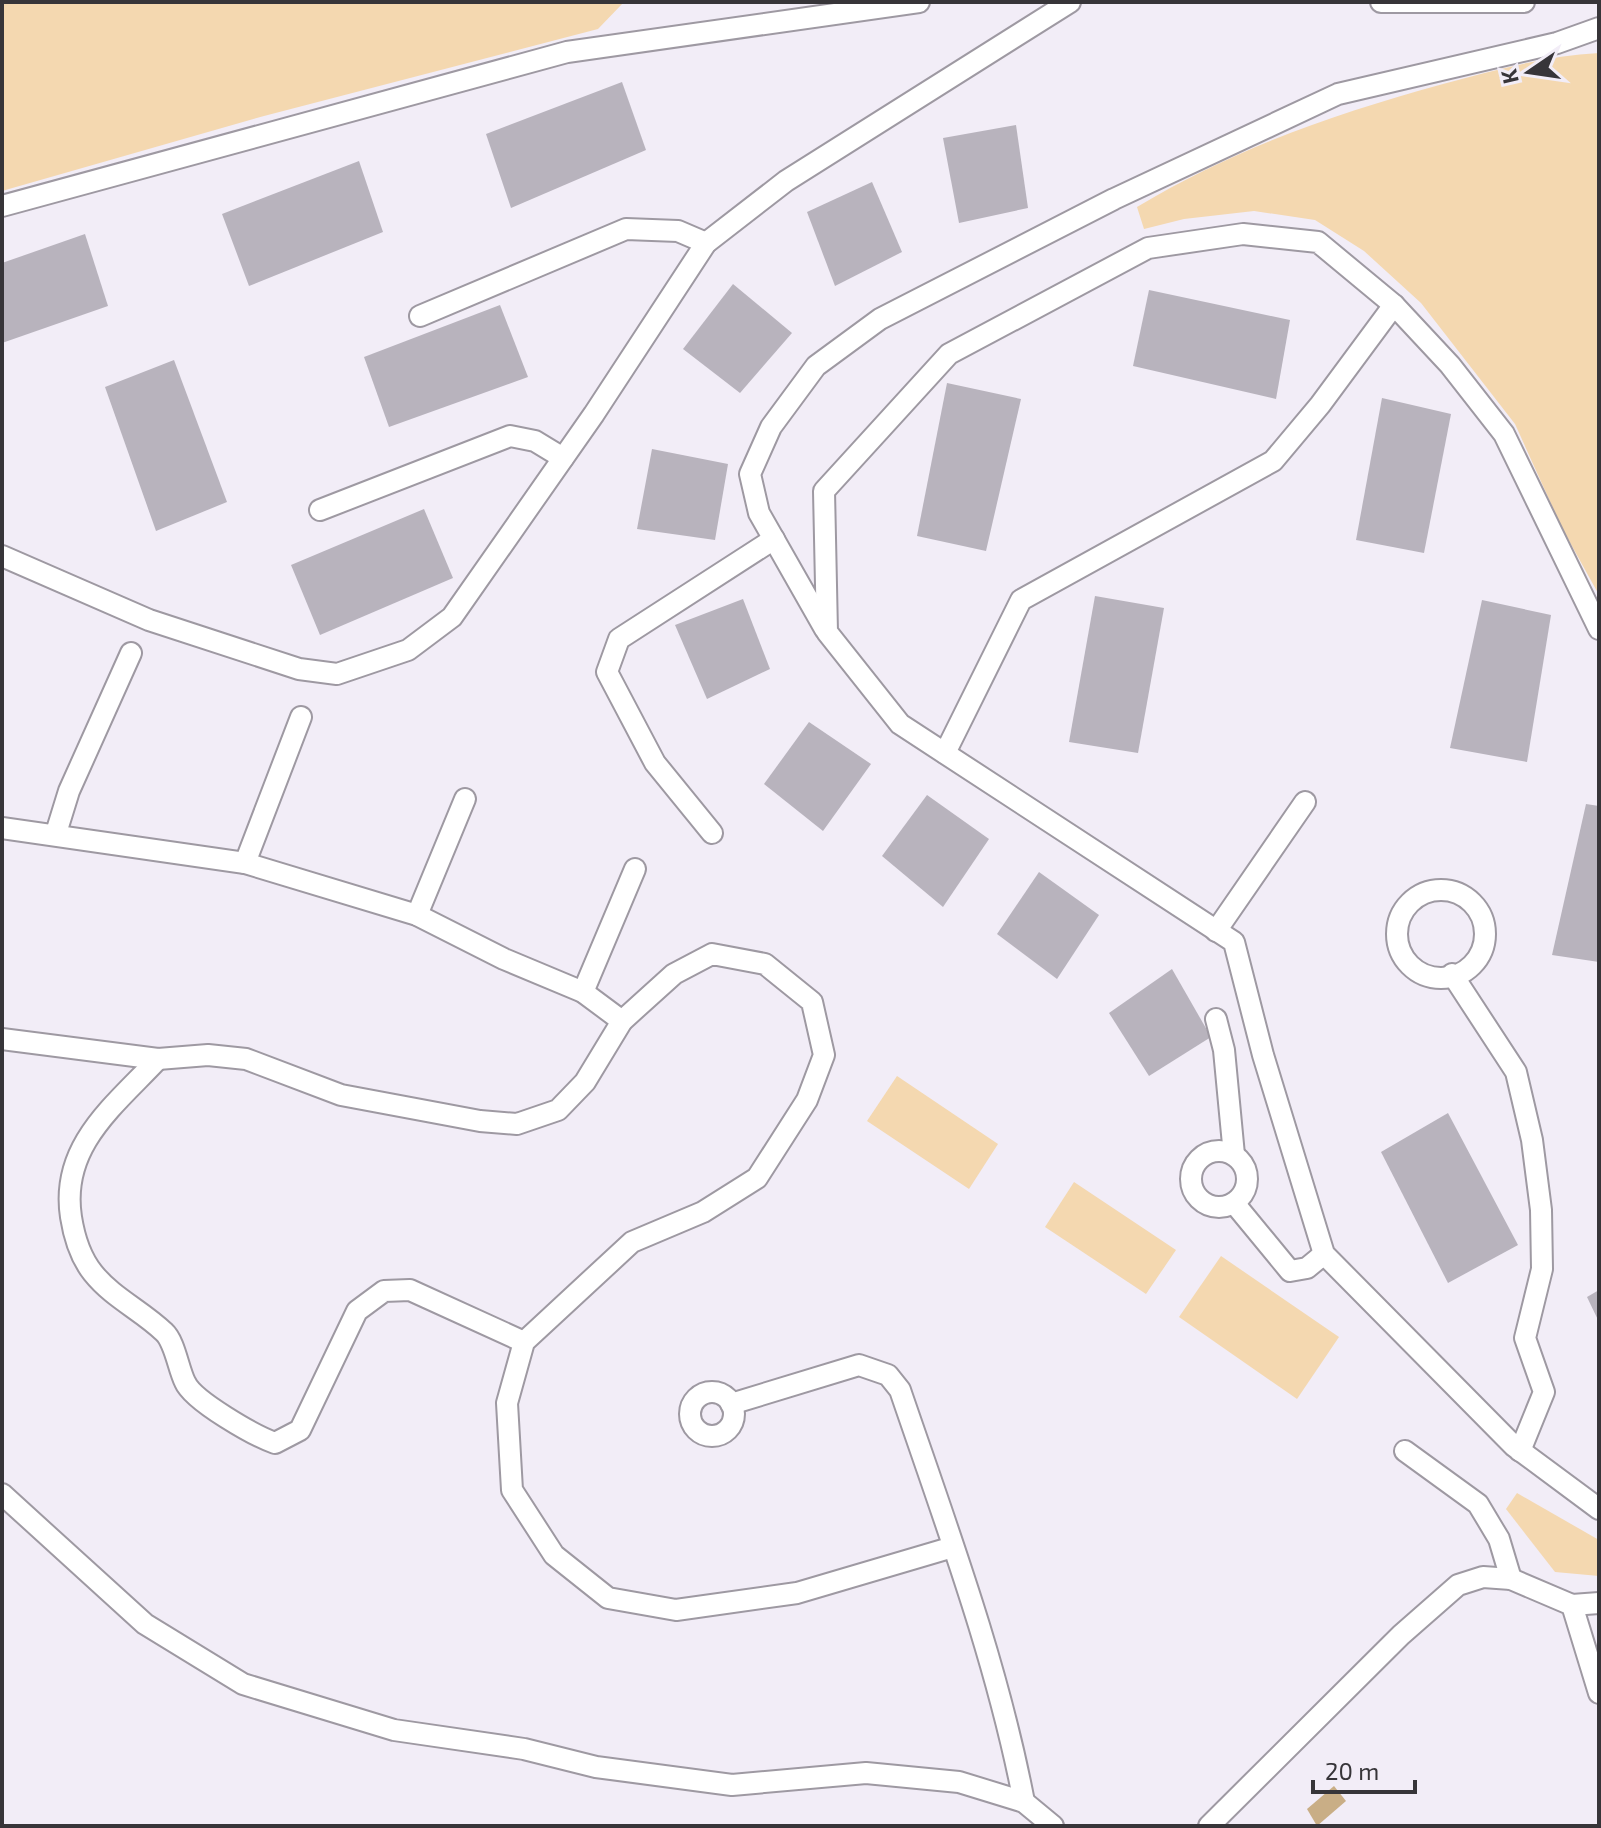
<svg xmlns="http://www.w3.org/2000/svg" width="1601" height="1828" viewBox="0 0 1601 1828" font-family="'Exo 2',sans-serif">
<rect width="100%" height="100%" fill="#f2edf7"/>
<!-- green -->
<g fill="#f4d8b0">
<path d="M2,2H624L598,29L264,116L2,191Z"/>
<path d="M1599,53V595L1562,528L1515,424L1421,303L1364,251L1315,220L1254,211L1184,219L1144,229L1137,207C1236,148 1334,114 1443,84C1495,70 1545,56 1599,53Z"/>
<path d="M897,1076L998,1144L969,1189L867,1121Z"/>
<path d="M1074,1182L1176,1250L1146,1294L1045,1227Z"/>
<path d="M1221,1256L1339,1337L1297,1399L1179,1317Z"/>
<path d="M1517,1493L1599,1540V1576L1555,1572L1506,1509Z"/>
</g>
<!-- water -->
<path fill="#c9ae86" d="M1334,1786L1346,1801L1317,1826L1307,1809Z"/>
<!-- building -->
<g fill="#b8b3bd">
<path d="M622,82L646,150L511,208L486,134Z"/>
<path d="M1016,125L1028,208L959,223L943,138Z"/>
<path d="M359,161L383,232L249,286L222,214Z"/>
<path d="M872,182L902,252L835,286L807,212Z"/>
<path d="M85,234L108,306L2,343V263Z"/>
<path d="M733,284L792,333L740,393L683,349Z"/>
<path d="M1149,290L1290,320L1276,399L1133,366Z"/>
<path d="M500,305L528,377L389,427L364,357Z"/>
<path d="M174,360L227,502L156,531L105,387Z"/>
<path d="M947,383L1021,399L986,551L917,536Z"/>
<path d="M1382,398L1451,414L1424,553L1356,540Z"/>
<path d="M652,449L728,464L715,540L637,529Z"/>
<path d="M424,509L453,578L320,635L291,565Z"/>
<path d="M1095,596L1164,608L1138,753L1069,742Z"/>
<path d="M743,599L770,669L707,699L675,625Z"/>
<path d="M1482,600L1551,615L1527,762L1450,748Z"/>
<path d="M809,722L871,764L823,831L764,784Z"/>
<path d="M927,795L989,839L943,907L882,856Z"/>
<path d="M1586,804L1599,806V962L1552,955Z"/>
<path d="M1039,872L1099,915L1057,979L997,934Z"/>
<path d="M1172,969L1211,1037L1149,1076L1109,1013Z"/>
<path d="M1448,1113L1518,1245L1448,1283L1381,1152Z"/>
<path d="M1599,1290V1322L1587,1297Z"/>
</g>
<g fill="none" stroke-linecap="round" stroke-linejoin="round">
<defs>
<g id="service">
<path d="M1381,2H1524"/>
<path d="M2,206L567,52L919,2"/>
<path d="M420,316L626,229L678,231L706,243"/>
<path d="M320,510L510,436L535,441L563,458"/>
<path d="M2,556L149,620L299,669L337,674L408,650L452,617L594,414L706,243L786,181L1070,2"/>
<path d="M825,629L759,513L750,474L771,427L816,366L880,319L1114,199L1338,94L1557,43L1599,28"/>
<path d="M1599,629L1504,434L1450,365L1394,305L1318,242L1243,234L1148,248L949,354L824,491L827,632L900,724L1234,942L1263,1055L1324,1254L1514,1446L1599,1509"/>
<path d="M945,753L1021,600L1273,461L1320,405L1394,305"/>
<path d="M2,828L245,863L417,915L504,959L583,992L622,1021"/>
<path d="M56,833L69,791L131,653"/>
<path d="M712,833L655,763L607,672L619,639L774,539"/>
<path d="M245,863L301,717"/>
<circle cx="1441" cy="934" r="44"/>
<path d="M417,915L465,799"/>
<path d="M1216,931L1305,802"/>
<path d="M1452,974L1516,1072L1532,1140L1541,1210L1542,1269L1525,1338L1544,1392L1520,1451"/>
<path d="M583,992L635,869"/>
<path d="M1216,1019L1224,1050L1234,1155"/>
<path d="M2,1039L158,1059L208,1055L246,1059L341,1095L480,1121L517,1124L558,1110L585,1082L622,1021L674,974L712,954L765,964L812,1002L824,1055L807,1100L757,1178L703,1212L632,1242L524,1342L507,1403L512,1490L554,1555L608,1598L676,1610L797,1593L953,1547"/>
<path d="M158,1059C114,1106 60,1146 71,1217C74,1236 81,1258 93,1273C113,1298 141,1310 164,1332C175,1342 178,1368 185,1382C193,1401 255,1436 275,1443L300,1430L357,1311L384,1291L410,1290L524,1342"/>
<circle cx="1219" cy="1179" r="28"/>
<path d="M1234,1203L1290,1271L1307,1268L1324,1254"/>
<circle cx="712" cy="1414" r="22"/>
<path d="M731,1404L859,1365L888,1375L900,1390C946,1525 997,1661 1024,1802"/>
<path d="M1405,1451L1478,1504L1499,1539L1511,1579"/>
<path d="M2,1494L145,1624L243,1684L394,1730L524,1749L596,1767L732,1785L866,1773L959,1782L1024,1802L1053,1826"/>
<path d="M1572,1605L1599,1603"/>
<path d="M1209,1826L1401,1635L1458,1585L1483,1577L1511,1579L1572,1605L1599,1693"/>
</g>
</defs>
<!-- service casing -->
<use href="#service" stroke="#9e99a2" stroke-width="24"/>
<!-- service -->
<use href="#service" stroke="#fff" stroke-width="20"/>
</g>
<!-- border -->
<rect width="1601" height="1828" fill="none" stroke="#373539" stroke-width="8"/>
<!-- north arrow -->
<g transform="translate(1529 72) rotate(257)" stroke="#f2edf7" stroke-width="6" paint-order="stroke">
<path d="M0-6L14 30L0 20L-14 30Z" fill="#373539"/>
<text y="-12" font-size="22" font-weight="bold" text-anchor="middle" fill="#373539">K</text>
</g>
<!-- scale -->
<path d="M1313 1780v12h102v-12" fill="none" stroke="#373539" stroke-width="4"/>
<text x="1325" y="1780" font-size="24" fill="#373539" stroke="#f2edf7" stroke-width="6" paint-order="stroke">20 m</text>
</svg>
